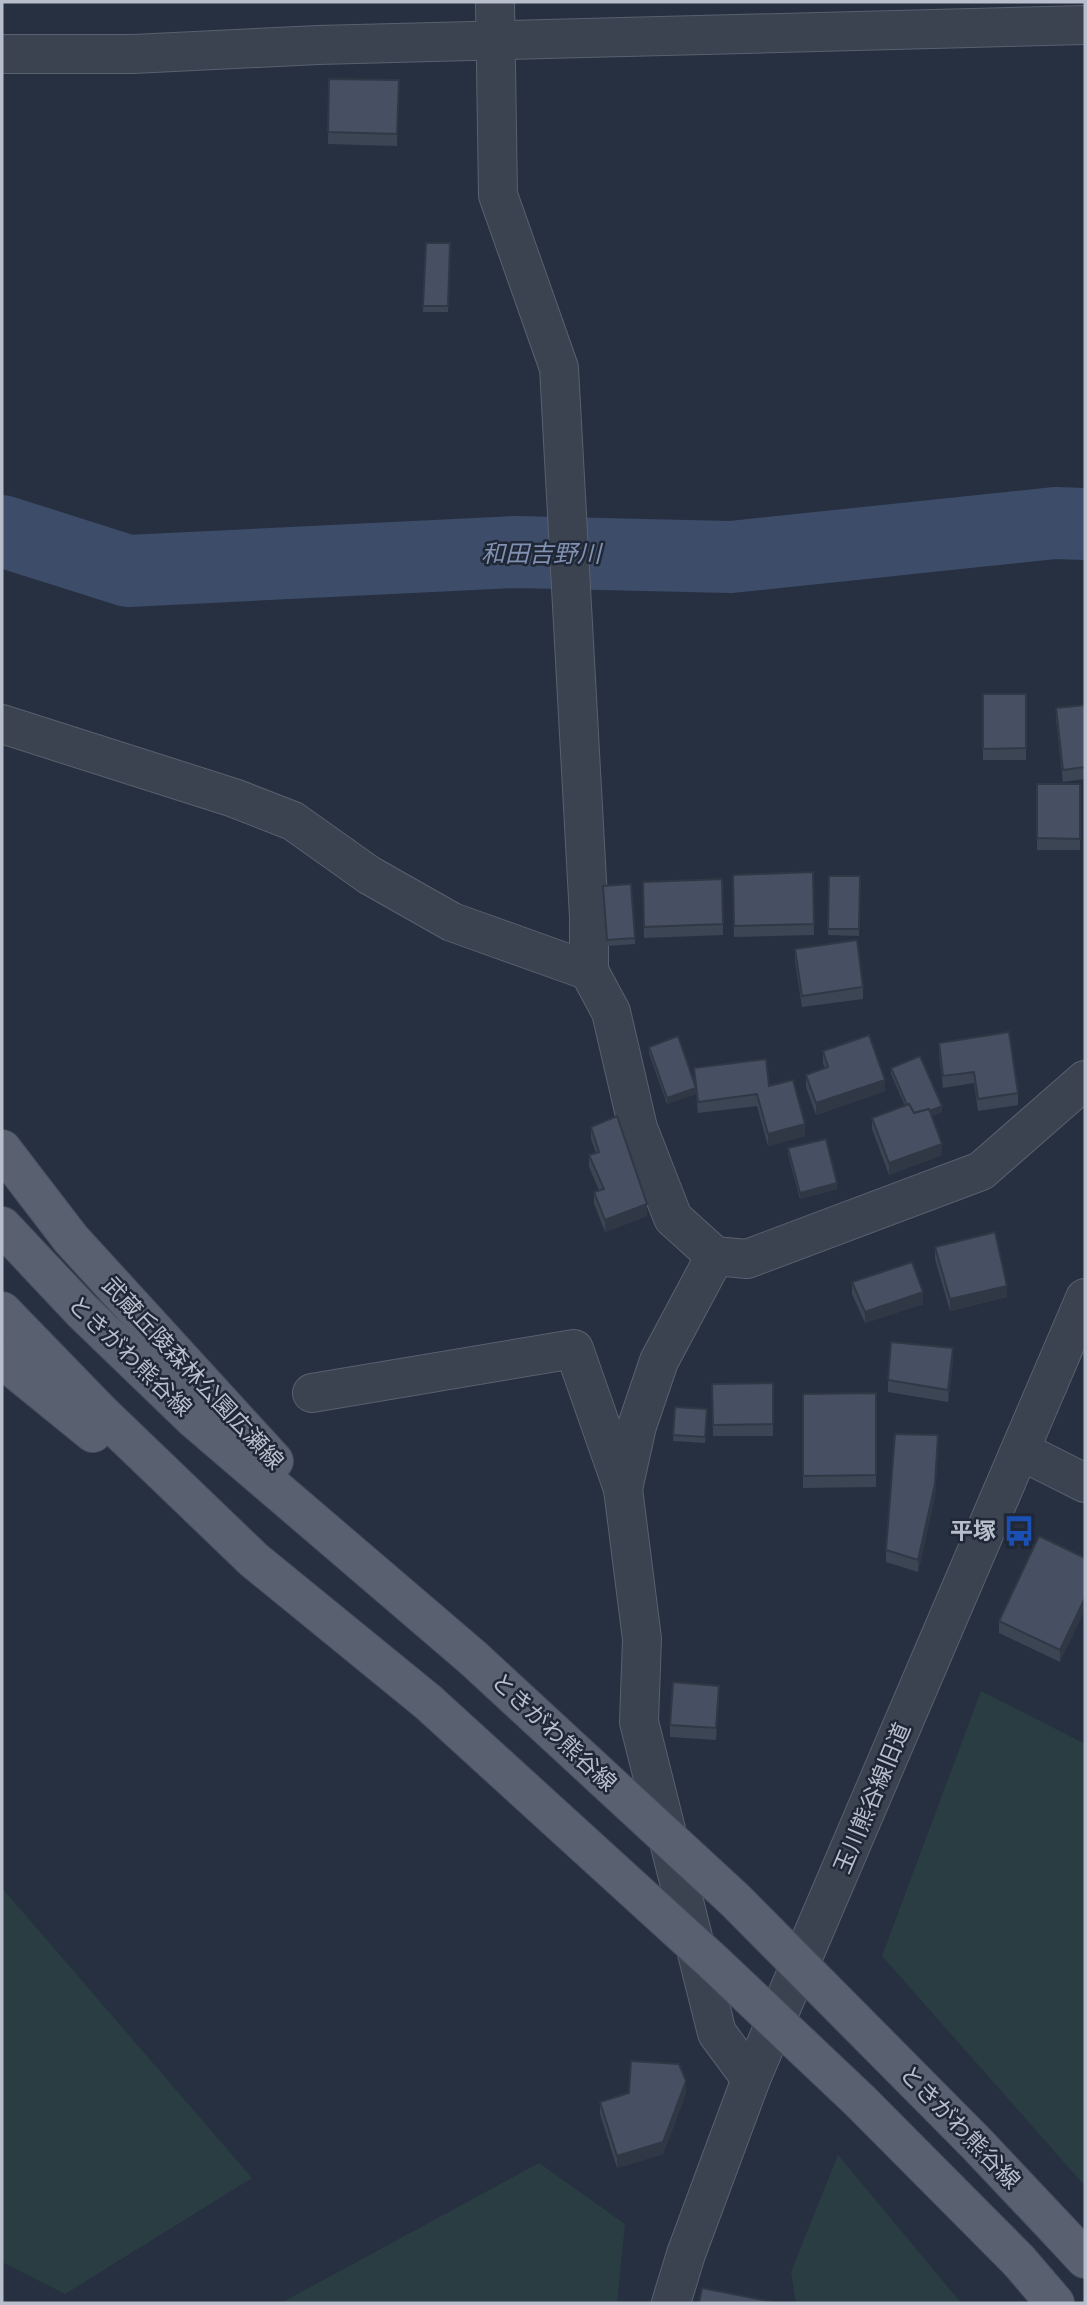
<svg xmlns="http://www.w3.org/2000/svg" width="1087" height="2305" viewBox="0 0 1087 2305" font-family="'Nunito Sans','Noto Sans JP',sans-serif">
<rect width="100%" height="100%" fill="#273041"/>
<!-- green -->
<g fill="#293d42">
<path d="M981,1691L1085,1744V2186L882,1956Z"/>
<path d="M2,1888L252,2178L65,2294L2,2262Z"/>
<path d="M838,2155L961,2303H796L791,2272Z"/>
<path d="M539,2163L625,2224L617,2303H281Z"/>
</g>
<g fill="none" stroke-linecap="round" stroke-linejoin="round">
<!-- river -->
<path stroke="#3d4c69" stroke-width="72" d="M2,531L128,571L515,552L731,557L1055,523L1085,524"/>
<defs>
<g id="minor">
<path d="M495,2L498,195L559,368L589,917V971L611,1012L638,1128L673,1218L715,1256L747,1259L981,1171L1085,1080"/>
<path d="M2,54H133L318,45L1085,25"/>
<path d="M2,724L234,798L293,821L369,875L452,922L589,971"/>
<path d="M715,1256L659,1361L637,1426L623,1489L642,1639L639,1722L717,2033L751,2079"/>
<path d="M312,1393L574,1349L623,1489"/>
<path d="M1021,1451L1085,1483"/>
<path d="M671,2303L686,2254L751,2079L1085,1298"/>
</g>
<g id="major">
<path d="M2,1149L71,1239L274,1461"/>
<path d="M2,1226L82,1311L194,1419L473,1658"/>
<path d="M2,1311L101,1413L254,1560L428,1702"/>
<path d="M2,1359L93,1433"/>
<path d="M1059,2231L1085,2259"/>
<path d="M1019,2261L1055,2303"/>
</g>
</defs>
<!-- minor casing -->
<use href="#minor" stroke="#59606e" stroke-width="40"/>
<!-- major casing -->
<use href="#major" stroke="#454b5a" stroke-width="40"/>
<!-- minor -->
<use href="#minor" stroke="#3b4250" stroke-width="38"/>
<!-- major -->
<use href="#major" stroke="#596170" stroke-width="38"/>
<defs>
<g id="major-bridge">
<path d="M473,1658L735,1900L976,2143L1059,2231"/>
<path d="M428,1702L711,1960L860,2101L1019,2261"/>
</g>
</defs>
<!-- major-bridge casing -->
<use href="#major-bridge" stroke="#454b5a" stroke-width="40" stroke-linecap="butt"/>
<!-- major-bridge -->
<use href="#major-bridge" stroke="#596170" stroke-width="38"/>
</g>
<!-- wall -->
<g fill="#3c4554">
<path d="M329,79L399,80L397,146L328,144Z"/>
<path d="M426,243H450L448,312H423Z"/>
<rect x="983" y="694" width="43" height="66"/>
<path d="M1085,705V779L1063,782L1056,719V708Z"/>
<rect x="1037" y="784" width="43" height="66"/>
<path d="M813,872L814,935L734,937L733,875Z"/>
<path d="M829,876H860L859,936L828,935Z"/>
<path d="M603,892L635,938V944L607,946Z"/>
<path d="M643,894L723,924V935L644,938Z"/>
<path d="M795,949L863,987V999L802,1007L795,961Z"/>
<path d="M939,1043L1018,1093V1105L978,1111L974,1083L943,1088L939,1054Z"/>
<path d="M649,1047L694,1081V1068L769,1086L805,1136L768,1146L757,1106L698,1113L696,1094L667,1104L649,1053Z"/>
<path d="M823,1051L885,1091L816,1115L806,1087V1075L825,1069L823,1063Z"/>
<path d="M891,1068L942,1112L932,1116L942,1155L889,1175L872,1129V1118L905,1106L891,1074Z"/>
<path d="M591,1127L647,1216L605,1232L594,1203V1192L599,1190L589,1167V1155L596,1153L591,1139Z"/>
<path d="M788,1148L837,1189L800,1199L788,1154Z"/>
<path d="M935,1247L1007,1297L950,1311L935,1259Z"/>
<path d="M852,1282L923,1304L865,1323L852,1294Z"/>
<path d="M953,1360L948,1402L888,1392V1380Z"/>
<path d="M773,1383V1436H713L712,1384Z"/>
<path d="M876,1393V1487L803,1488V1394Z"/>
<path d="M675,1407L707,1409L705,1443L673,1441Z"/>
<path d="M938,1447L935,1496L918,1572L886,1562V1550Z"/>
<path d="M1085,1558L1060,1662L999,1633V1621Z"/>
<path d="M719,1697L716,1740L670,1737V1725Z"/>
<path d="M686,2093L663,2154L617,2168L600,2114V2102Z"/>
</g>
<!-- shaded-wall -->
<g fill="#313845">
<path d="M885,1080V1091L816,1115V1103Z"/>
<path d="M695,1088L696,1094L667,1104V1098Z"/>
<path d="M942,1106V1112L914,1125V1119Z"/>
<path d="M805,1124V1136L768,1146V1134Z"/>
<path d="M942,1144V1155L889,1175V1163Z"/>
<path d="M837,1183V1189L800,1199V1193Z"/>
<path d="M647,1204V1216L605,1232V1220Z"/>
<path d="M1007,1286V1297L950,1311V1299Z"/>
<path d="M923,1292V1304L865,1323V1312Z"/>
<path d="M953,1348V1360L948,1402V1390Z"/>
<path d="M938,1435L935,1496L918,1572V1560Z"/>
<path d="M1085,1598V1610L1060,1662V1650Z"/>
<path d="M719,1686V1697L716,1740V1728Z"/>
<path d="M686,2081V2093L663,2154L617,2168V2156Z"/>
</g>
<!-- building -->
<g fill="#465062" stroke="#313845" stroke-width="2">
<path d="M329,79L399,80L397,134L328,132Z"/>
<path d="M426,243H450L448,306H423Z"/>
<path d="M983,694H1026V748L983,749Z"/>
<path d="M1085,705V767L1063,770L1056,708Z"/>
<path d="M1037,784H1080V839L1037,838Z"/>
<path d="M813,872L814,924L734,926L733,875Z"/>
<path d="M829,876H860L859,929H828Z"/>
<path d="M722,879L723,924L644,927L643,882Z"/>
<path d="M631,884L635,938L607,940L603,886Z"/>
<path d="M857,940L863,987L802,996L795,949Z"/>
<path d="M1009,1032L1018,1093L978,1099L974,1072L943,1076L939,1043Z"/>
<path d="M869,1035L885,1080L816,1103L806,1075L828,1067L823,1051Z"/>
<path d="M678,1036L696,1088L667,1098L649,1047Z"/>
<path d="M920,1056L942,1106L930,1111L929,1109L914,1113L909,1104L907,1105L891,1068Z"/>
<path d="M766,1059L769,1086L793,1080L805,1124L768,1134L757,1094L698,1102L694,1068Z"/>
<path d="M909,1104L914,1113L929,1109L942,1144L889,1163L872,1118Z"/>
<path d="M617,1116L647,1204L605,1220L594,1192L604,1189L589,1155L599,1152L591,1127Z"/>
<path d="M826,1139L837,1183L800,1193L788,1148Z"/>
<path d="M995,1232L1007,1286L950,1299L935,1247Z"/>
<path d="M912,1262L923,1292L865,1312L852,1282Z"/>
<path d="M891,1342L953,1348L948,1390L888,1380Z"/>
<path d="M773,1383V1424L713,1425L712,1384Z"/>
<path d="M876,1393V1475L803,1476V1394Z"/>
<path d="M675,1407L707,1409L705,1437L673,1435Z"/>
<path d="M895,1434L938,1435L935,1484L918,1560L886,1550Z"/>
<path d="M1039,1536L1085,1558V1598L1060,1650L999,1621Z"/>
<path d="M673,1682L719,1686L716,1728L670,1725Z"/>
<path d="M631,2061L679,2064L686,2081L663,2142L617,2156L600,2102L629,2093Z"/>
<path d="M702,2288L773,2302V2303H699Z"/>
</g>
<!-- icons -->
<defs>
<symbol id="bus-bare" viewBox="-9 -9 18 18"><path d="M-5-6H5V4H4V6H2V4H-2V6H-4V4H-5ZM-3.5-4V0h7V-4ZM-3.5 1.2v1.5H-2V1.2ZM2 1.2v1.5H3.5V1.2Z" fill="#1a4fb4" stroke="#202736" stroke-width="2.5" paint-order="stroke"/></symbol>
</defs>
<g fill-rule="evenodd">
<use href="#bus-bare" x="997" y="1509" width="44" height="44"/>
</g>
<g text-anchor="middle" stroke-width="5" stroke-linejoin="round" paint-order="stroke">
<!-- street labels -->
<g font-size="23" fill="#b8becb" stroke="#202736">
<text transform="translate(130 1356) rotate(44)" y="8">ときがわ熊谷線</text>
<text transform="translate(193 1373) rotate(47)" y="8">武蔵丘陵森林公園広瀬線</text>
<text transform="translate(554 1732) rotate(43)" y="8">ときがわ熊谷線</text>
<text transform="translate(872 1798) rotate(-67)" y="8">玉川熊谷線旧道</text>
<text transform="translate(960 2127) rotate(46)" y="8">ときがわ熊谷線</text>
</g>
<!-- poi labels -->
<g font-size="23" font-weight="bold" fill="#b8becb" stroke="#202736" text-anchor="end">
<text x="996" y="1539">平塚</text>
</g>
<!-- water labels -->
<g font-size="24" font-style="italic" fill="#8091b1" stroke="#202736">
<text x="541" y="562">和田吉野川</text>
</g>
</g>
<!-- border -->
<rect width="1087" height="2305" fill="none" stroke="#b8becb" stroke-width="7"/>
</svg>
